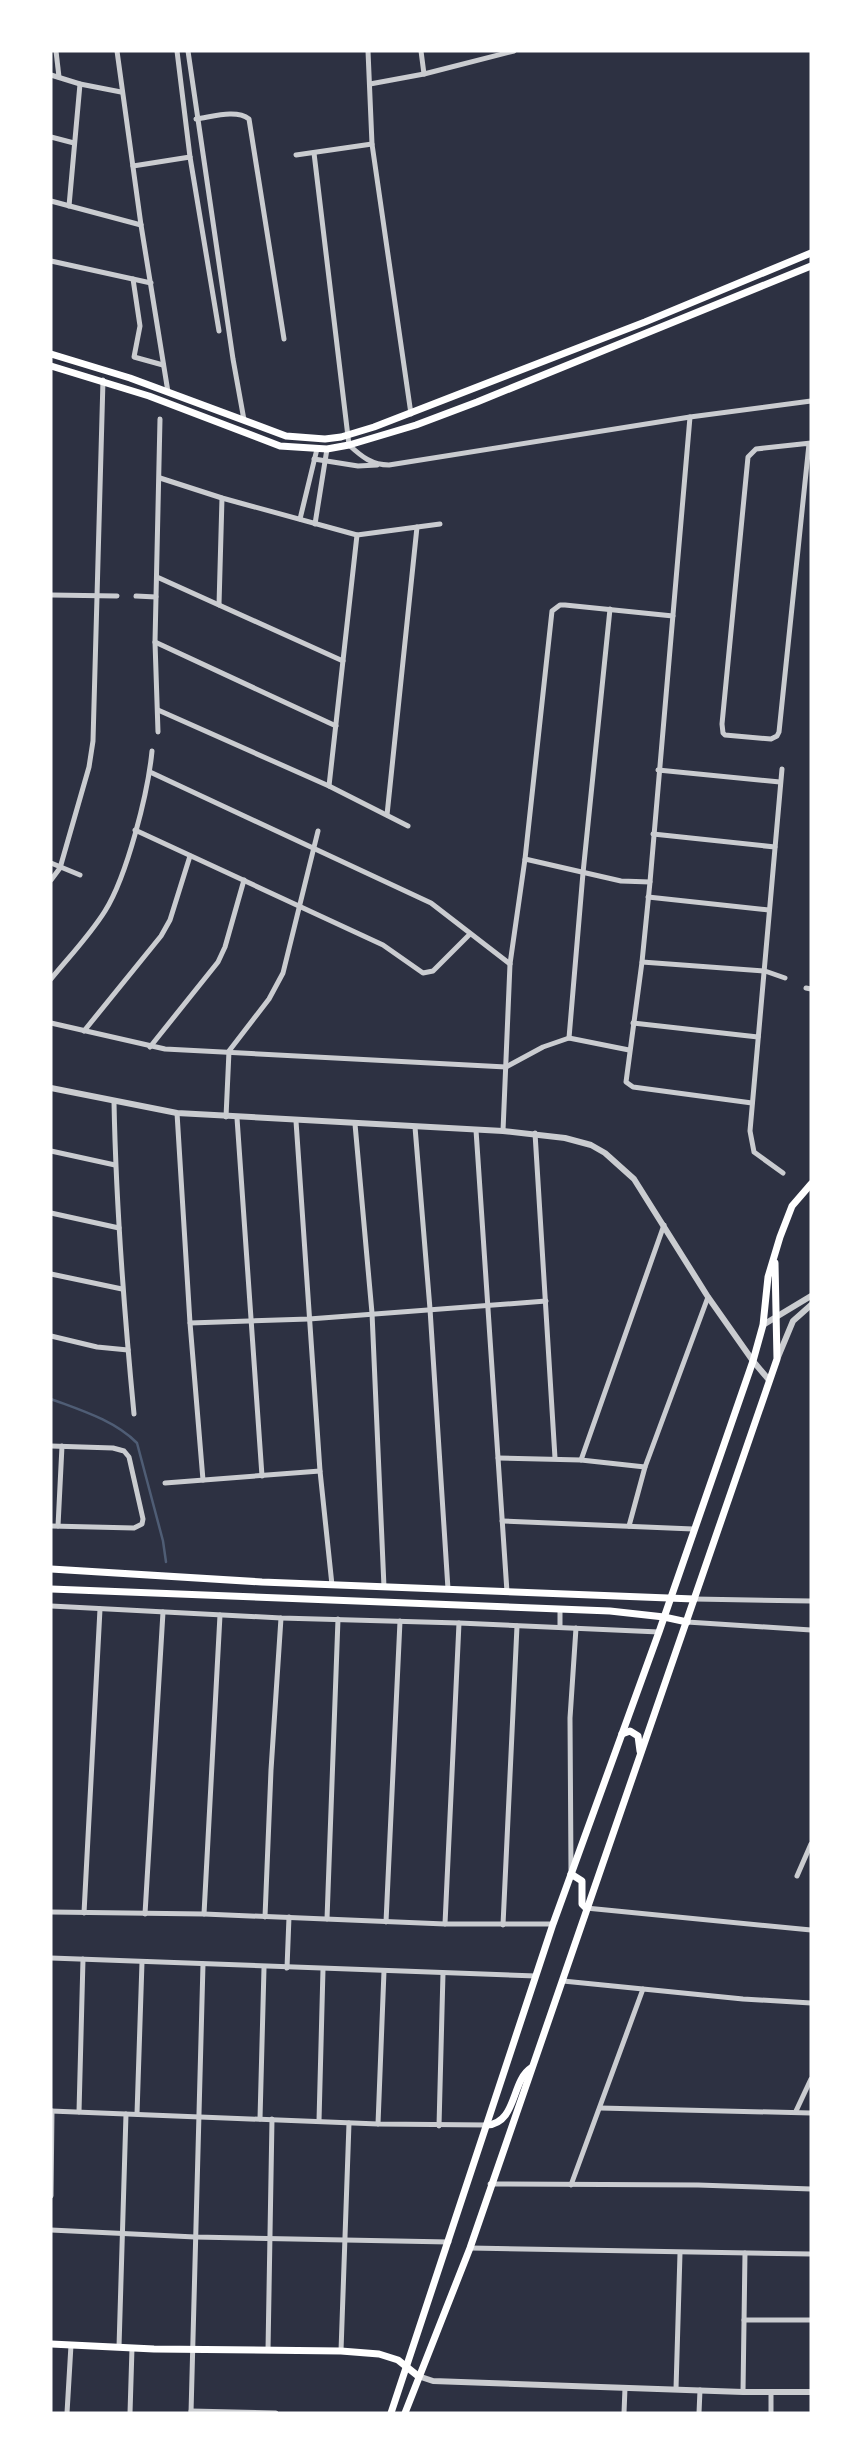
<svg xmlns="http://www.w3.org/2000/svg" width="862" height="2464" viewBox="0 0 862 2464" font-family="Mulish,sans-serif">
<rect width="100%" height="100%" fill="#2d3142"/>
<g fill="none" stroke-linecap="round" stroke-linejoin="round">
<!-- stream -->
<path stroke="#4f5d75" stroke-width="2.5" d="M51,1399C80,1410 114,1420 137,1443L163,1541L166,1562"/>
<!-- minor -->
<g stroke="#caccd0" stroke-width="5">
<path d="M56,51L59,77"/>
<path d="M117,51L141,225L168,392"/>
<path d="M177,51L190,157L219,331"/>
<path d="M188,51L233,359L244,420"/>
<path d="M368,51L372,144L411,414"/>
<path d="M421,51L424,74"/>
<path d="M51,75L80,84L121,92"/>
<path d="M370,84L424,74L514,51"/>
<path d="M196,119C212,117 236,109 249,119L284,339"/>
<path d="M51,137L74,143"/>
<path d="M314,153L349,445C362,457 372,465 389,465L690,417L811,401"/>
<path d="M296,155L372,144"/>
<path d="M133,166L190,157"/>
<path d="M51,201L141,225"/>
<path d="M69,206L80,84"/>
<path d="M51,261L151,283"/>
<path d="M133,279L140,326L134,357L163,365"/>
<path d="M690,417L650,882L642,962L626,1082L633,1087L752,1103"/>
<path d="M809,444L779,732L777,736L771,739L725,735L723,733L722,724L748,457L756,449L811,443"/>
<path d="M314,459L358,466L377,465"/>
<path d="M160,478L222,498L357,535L440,524"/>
<path d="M300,519L317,449"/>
<path d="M315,524L327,449"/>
<path d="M157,577L343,661"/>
<path d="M51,595L117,596"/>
<path d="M136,596L156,597"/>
<path d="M219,605L222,498"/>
<path d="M155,642L336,726"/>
<path d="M158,710L329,786L408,826"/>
<path d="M158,732L155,642L160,419"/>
<path d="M782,769L750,1131L754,1152L783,1173"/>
<path d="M658,770L780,782"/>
<path d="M150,772L431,903L510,964"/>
<path d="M329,786L357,535"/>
<path d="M387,815L417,527"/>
<path d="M135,830L383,945L423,973L433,971L470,934"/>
<path d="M653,834L775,847"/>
<path d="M525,859L621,881L650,882"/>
<path d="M51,863L80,875"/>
<path d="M51,880L60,868L89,767L93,741L103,380"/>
<path d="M648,897L769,910"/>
<path d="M642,962L765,971L785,978"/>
<path d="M51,979C69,957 90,935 105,911C127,876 148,793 152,751"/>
<path d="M806,988L811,989"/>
<path d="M51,1023L165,1049L506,1067L543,1047L569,1038L629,1050"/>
<path d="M633,1023L758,1037"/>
<path d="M84,1031L161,936L170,920L190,856"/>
<path d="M569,1038L583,873L610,609"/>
<path d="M150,1047L218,962L225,947L244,880"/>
<path d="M114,1102C116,1206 124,1310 134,1414"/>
<path d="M177,1113L190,1323L203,1480"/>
<path d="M226,1117L229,1051L269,999L283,973L318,831"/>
<path d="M237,1118L262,1476"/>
<path d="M296,1121L320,1471L332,1585"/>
<path d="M355,1124L372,1313L384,1587"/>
<path d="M415,1127L430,1309L448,1589"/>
<path d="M476,1130L507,1592"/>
<path d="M503,1131L510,964L525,859L552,611L560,605H565L673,616"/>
<path d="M535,1133L555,1458"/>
<path d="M51,1151L115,1165"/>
<path d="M51,1213L119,1228"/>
<path d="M51,1274L122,1289"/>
<path d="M190,1323L309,1319L546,1301"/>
<path d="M51,1336L97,1347L128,1350"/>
<path d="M51,1446L113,1448L124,1451L129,1457L143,1519L142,1524L134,1528L51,1526"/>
<path d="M498,1458L581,1460L645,1467"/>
<path d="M581,1460L664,1225"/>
<path d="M165,1483L320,1471"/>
<path d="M502,1521L693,1529"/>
<path d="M58,1526L62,1446"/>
<path d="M629,1526L645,1467L708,1297"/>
<path d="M694,1599L811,1601"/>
<path d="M51,1606L281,1618L459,1623L659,1632"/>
<path d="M687,1622L811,1630"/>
<path d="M560,1627V1609"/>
<path d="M571,1870L570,1718L576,1628"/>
<path d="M797,1876L811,1844"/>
<path d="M586,1908L811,1930"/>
<path d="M51,1912L204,1914L445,1924H553"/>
<path d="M84,1913L100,1609"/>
<path d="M145,1914L163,1612"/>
<path d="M204,1914L220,1615"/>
<path d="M265,1917L271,1770L281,1618"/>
<path d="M327,1919L338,1619"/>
<path d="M386,1922L400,1621"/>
<path d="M445,1924L459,1623"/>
<path d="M503,1925L517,1626"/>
<path d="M51,1958L536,1976"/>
<path d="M287,1968L289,1917"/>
<path d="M563,1981L743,1999L811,2003"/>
<path d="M600,2108L811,2113"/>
<path d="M51,2111L378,2124L487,2125"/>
<path d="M796,2111L811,2079"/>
<path d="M79,2112L83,1959"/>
<path d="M137,2114L142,1962"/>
<path d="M260,2119L264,1968"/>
<path d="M319,2121L323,1969"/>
<path d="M378,2124L384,1971"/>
<path d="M439,2126L443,1973"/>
<path d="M490,2184L698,2185L811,2189"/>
<path d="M571,2185L643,1989"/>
<path d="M51,2196L52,2111"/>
<path d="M51,2230L195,2237L449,2242"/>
<path d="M470,2248L811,2254"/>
<path d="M744,2320H811"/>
<path d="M119,2347L126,2114"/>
<path d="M268,2350L272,2119"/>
<path d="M341,2351L349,2123"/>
<path d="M676,2389L680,2253"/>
<path d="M743,2392L745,2253"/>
<path d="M191,2411L276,2413"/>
<path d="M67,2413L71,2345"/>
<path d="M130,2413L132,2348"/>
<path d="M191,2413L203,1964"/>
<path d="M624,2413L625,2388"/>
<path d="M699,2413L700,2390"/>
<path d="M771,2413V2392"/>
</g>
<!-- tertiary -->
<g stroke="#caccd0" stroke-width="6">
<path d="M51,1088L177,1113L503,1131L565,1138L591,1145L605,1153L634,1179L708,1297L753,1361L769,1380"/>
<path d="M763,1325L811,1296"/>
<path d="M778,1357L793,1321L811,1305"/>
<path d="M418,2376L433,2381L743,2392H811"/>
</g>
<!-- secondary -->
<g stroke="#fff" stroke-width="7">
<path d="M51,354L130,378L286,436L325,439L341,437L374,427L645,322L811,253"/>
<path d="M51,366L149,396L280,446L327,449L349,445L416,425L477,402L811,266"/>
<path d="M51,1569L262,1582L694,1599"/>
<path d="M51,1589L610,1611L664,1617L687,1622"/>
<path d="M622,1734L630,1731L638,1736L640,1751"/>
<path d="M571,1874L582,1881V1904L586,1908"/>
<path d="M487,2125C517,2123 511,2081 531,2068"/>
<path d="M51,2344L154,2349L341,2351L379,2354L398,2360L418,2376"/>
<path d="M391,2413L553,1924L659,1632L753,1361L763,1325L768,1277L780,1237L792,1206L811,1184"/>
<path d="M405,2413L470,2248L777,1359L775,1263"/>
</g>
</g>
<!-- border -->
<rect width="862" height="2464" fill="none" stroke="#ffffff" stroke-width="105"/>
</svg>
